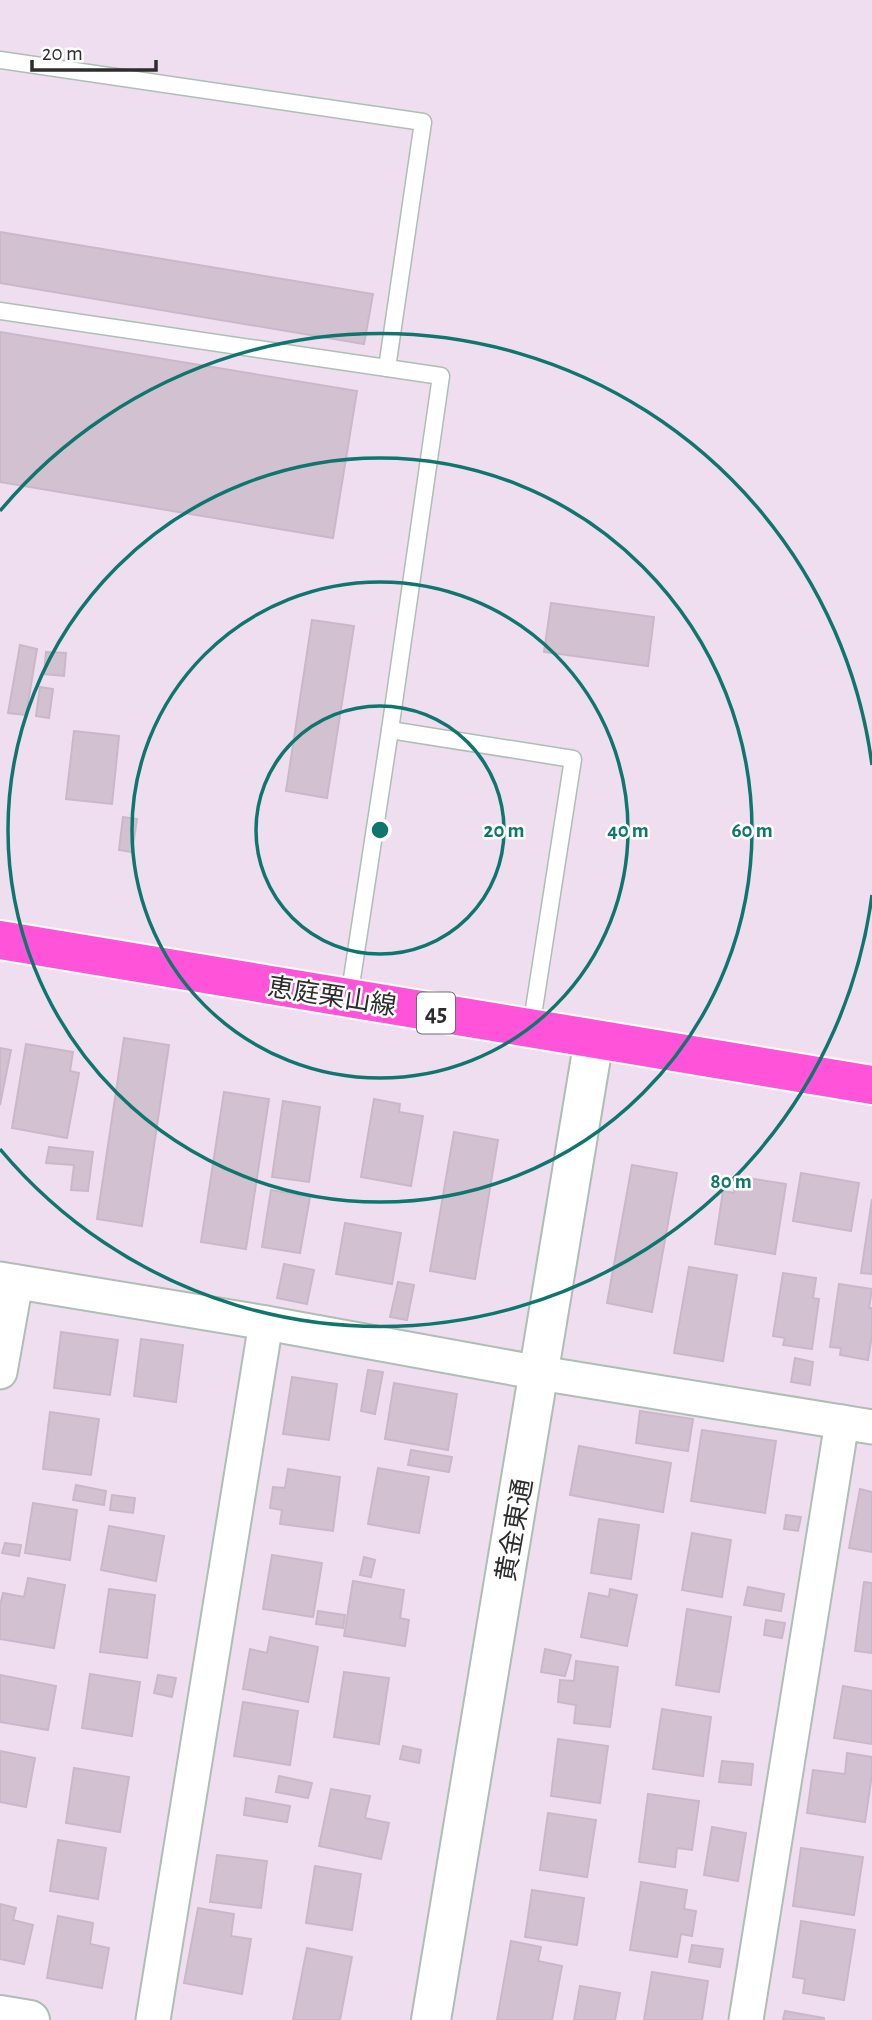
<svg xmlns="http://www.w3.org/2000/svg" width="872" height="2020" viewBox="0 0 872 2020" font-family="'Alegreya Sans','Noto Sans JP',sans-serif">
<rect width="100%" height="100%" fill="#efdeef"/>
<!-- building -->
<g fill="#d2c2d1" stroke="#cbb7c9" stroke-width="2">
<path d="M0,232L373,294L364,344L0,283Z"/>
<path d="M0,332L357,391L333,538L0,482Z"/>
<path d="M551,603L654,617L648,666L544,652Z"/>
<path d="M312,620L354,626L327,798L286,791Z"/>
<path d="M20,645L37,649L26,715L8,713Z"/>
<path d="M46,652L66,653L64,676L44,674Z"/>
<path d="M40,687L53,689L49,718L36,716Z"/>
<path d="M74,731L119,736L112,804L66,799Z"/>
<path d="M123,817L137,819L132,852L119,850Z"/>
<path d="M124,1038L169,1045L142,1226L97,1219Z"/>
<path d="M26,1044L73,1052L70,1071L79,1073L67,1138L12,1128Z"/>
<path d="M0,1048L11,1050L0,1105Z"/>
<path d="M224,1092L269,1099L246,1249L201,1242Z"/>
<path d="M374,1099L400,1104L399,1112L423,1116L411,1186L361,1177Z"/>
<path d="M283,1101L320,1107L309,1182L272,1177Z"/>
<path d="M454,1132L498,1140L475,1279L430,1271Z"/>
<path d="M49,1147L93,1152L88,1191L71,1190L74,1165L46,1163Z"/>
<path d="M632,1165L677,1173L652,1312L607,1303Z"/>
<path d="M801,1173L859,1183L851,1231L793,1221Z"/>
<path d="M736,1176L786,1184L775,1254L715,1244L723,1191L734,1193Z"/>
<path d="M271,1190L310,1197L300,1253L262,1247Z"/>
<path d="M872,1199V1274L861,1273Z"/>
<path d="M345,1223L401,1233L392,1284L336,1274Z"/>
<path d="M284,1264L314,1270L307,1304L277,1298Z"/>
<path d="M689,1267L737,1275L723,1361L674,1353Z"/>
<path d="M783,1273L816,1278L813,1298L819,1299L812,1349L783,1345L785,1338L773,1336Z"/>
<path d="M398,1282L414,1285L407,1320L390,1317Z"/>
<path d="M839,1284L872,1289L869,1308H872V1335L868,1360L840,1355L841,1348L830,1347Z"/>
<path d="M61,1332L118,1340L110,1395L54,1388Z"/>
<path d="M141,1339L183,1345L176,1402L134,1396Z"/>
<path d="M795,1358L813,1362L810,1385L791,1382Z"/>
<path d="M368,1370L383,1372L375,1414L361,1411Z"/>
<path d="M292,1377L337,1384L329,1440L283,1434Z"/>
<path d="M394,1383L457,1394L448,1450L385,1439Z"/>
<path d="M640,1411L693,1419L688,1451L636,1443Z"/>
<path d="M50,1412L99,1419L91,1475L43,1469Z"/>
<path d="M702,1430L776,1441L765,1513L691,1501Z"/>
<path d="M579,1446L671,1463L663,1512L570,1495Z"/>
<path d="M411,1450L452,1457L449,1472L408,1465Z"/>
<path d="M378,1468L429,1477L419,1533L368,1524Z"/>
<path d="M288,1469L340,1477L333,1531L280,1524L282,1510L270,1508L273,1487L285,1488Z"/>
<path d="M76,1485L106,1491L104,1505L73,1500Z"/>
<path d="M860,1489L872,1492V1552L849,1548Z"/>
<path d="M112,1495L135,1498L133,1513L110,1510Z"/>
<path d="M33,1503L77,1510L70,1560L25,1553Z"/>
<path d="M786,1515L801,1517L798,1531L784,1529Z"/>
<path d="M599,1519L639,1525L631,1579L591,1573Z"/>
<path d="M109,1526L164,1536L156,1581L101,1570Z"/>
<path d="M692,1533L731,1540L722,1597L682,1590Z"/>
<path d="M5,1543L21,1545L19,1556L2,1553Z"/>
<path d="M272,1555L322,1563L313,1617L263,1609Z"/>
<path d="M364,1557L375,1560L371,1577L360,1575Z"/>
<path d="M28,1578L65,1585L54,1648L0,1639V1606L3,1593L24,1597Z"/>
<path d="M353,1581L404,1590L400,1618L409,1620L405,1646L344,1636Z"/>
<path d="M864,1582L872,1583V1653L855,1651Z"/>
<path d="M748,1587L784,1594L781,1611L744,1605Z"/>
<path d="M109,1589L155,1595L147,1658L100,1652Z"/>
<path d="M610,1589L637,1595L627,1646L581,1637L589,1593L609,1597Z"/>
<path d="M687,1609L731,1617L719,1692L676,1685Z"/>
<path d="M318,1611L345,1615L343,1628L316,1624Z"/>
<path d="M766,1620L785,1623L782,1638L764,1635Z"/>
<path d="M270,1637L318,1647L308,1702L243,1689L250,1649L267,1653Z"/>
<path d="M545,1649L571,1655L565,1676L541,1672Z"/>
<path d="M576,1661L618,1667L610,1727L574,1723L576,1705L558,1702L560,1680L574,1681Z"/>
<path d="M344,1672L389,1678L379,1744L334,1737Z"/>
<path d="M90,1674L140,1682L132,1736L82,1728Z"/>
<path d="M0,1675L56,1686L48,1730L0,1722Z"/>
<path d="M158,1675L176,1678L172,1697L154,1693Z"/>
<path d="M843,1686L872,1691V1744L834,1738Z"/>
<path d="M243,1702L298,1711L290,1765L234,1756Z"/>
<path d="M662,1709L711,1717L703,1776L653,1769Z"/>
<path d="M558,1739L608,1746L600,1803L551,1796Z"/>
<path d="M403,1746L421,1750L419,1763L400,1759Z"/>
<path d="M0,1751L35,1758L26,1807L0,1802Z"/>
<path d="M847,1753L872,1757V1774L865,1822L807,1813L813,1770L845,1774Z"/>
<path d="M722,1761L753,1764L751,1785L719,1782Z"/>
<path d="M74,1768L129,1777L120,1832L66,1823Z"/>
<path d="M279,1776L312,1783L308,1798L276,1792Z"/>
<path d="M331,1789L370,1796L365,1818L389,1823L381,1859L319,1846Z"/>
<path d="M648,1794L699,1801L692,1850L677,1848L675,1867L639,1862Z"/>
<path d="M246,1798L290,1806L287,1822L244,1815Z"/>
<path d="M548,1813L596,1820L587,1877L540,1870Z"/>
<path d="M712,1827L746,1833L738,1881L704,1875Z"/>
<path d="M58,1840L106,1848L98,1899L50,1891Z"/>
<path d="M801,1848L863,1857L854,1915L793,1906Z"/>
<path d="M217,1855L267,1861L261,1908L210,1902Z"/>
<path d="M315,1866L361,1874L352,1930L306,1923Z"/>
<path d="M641,1882L687,1890L684,1909L696,1911L692,1936L681,1934L677,1957L630,1950Z"/>
<path d="M532,1890L584,1898L577,1945L525,1937Z"/>
<path d="M0,1904L16,1908L13,1920L33,1925L24,1964L0,1959Z"/>
<path d="M198,1908L234,1914L231,1936L251,1939L242,1994L184,1983Z"/>
<path d="M58,1916L93,1923L90,1944L109,1948L102,1988L47,1978Z"/>
<path d="M801,1921L855,1930L844,2000L803,1993L805,1979L793,1977Z"/>
<path d="M511,1941L541,1947L538,1961L562,1966L552,2020H497Z"/>
<path d="M692,1945L723,1949L720,1967L689,1962Z"/>
<path d="M307,1948L352,1957L340,2020H293Z"/>
<path d="M652,1972L708,1981L702,2020H644Z"/>
<path d="M580,1986L620,1993L615,2020H574Z"/>
<path d="M785,2011L824,2018V2020H783Z"/>
</g>
<g fill="none" stroke-linecap="round" stroke-linejoin="round">
<defs>
<g id="lane">
<path d="M0,60L423,122L387,368"/>
<path d="M0,311L441,376L390,730"/>
<path d="M349,998L390,730L573,759L531,1028"/>
</g>
<g id="street">
<path d="M0,1279L266,1323L540,1373L872,1427"/>
<path d="M0,1372L16,1282"/>
<path d="M153,2020L266,1323"/>
<path d="M746,2020L842,1422"/>
</g>
<g id="secondary">
<path d="M0,2015L30,2020"/>
<path d="M431,2020L594,1039"/>
</g>
<path id="primary" d="M0,940L872,1085"/>
</defs>
<!-- lane casing -->
<use href="#lane" stroke="#aebeb2" stroke-width="19"/>
<!-- street casing -->
<use href="#street" stroke="#aebeb2" stroke-width="37"/>
<!-- secondary casing -->
<use href="#secondary" stroke="#aebeb2" stroke-width="42"/>
<!-- primary casing -->
<use href="#primary" stroke="#fff" stroke-width="42"/>
<!-- lane -->
<use href="#lane" stroke="#fff" stroke-width="16"/>
<!-- street -->
<use href="#street" stroke="#fff" stroke-width="33"/>
<!-- secondary -->
<use href="#secondary" stroke="#fff" stroke-width="38"/>
<!-- primary -->
<use href="#primary" stroke="#ff54d9" stroke-width="38"/>
</g>
<!-- distance rings -->
<g fill="none" stroke="#0f766e" stroke-width="3.5">
<circle cx="380" cy="830" r="124"/>
<circle cx="380" cy="830" r="248"/>
<circle cx="380" cy="830" r="372"/>
<path d="M872 895A496 496 0 0 1 0 1149M0 511A496 496 0 0 1 872 765"/>
</g>
<g text-anchor="middle" stroke-width="5" stroke-linejoin="round" paint-order="stroke">
<!-- shield labels -->
<rect fill="#fff" stroke="#6c6c6c" stroke-width="2" x="417" y="992.5" width="38" height="41" rx="5"/>
<g font-size="24" font-weight="bold" fill="#2d2d2d">
<text x="436" y="1021">45</text>
</g>
<!-- street labels -->
<g font-size="26" fill="#2d2d2d" stroke="#fff">
<text transform="translate(332 996) rotate(9)" y="9">恵庭栗山線</text>
<text transform="translate(514 1530) rotate(-80)" y="9">黄金東通</text>
</g>
</g>
<circle cx="380" cy="830" r="10" fill="#0f766e" stroke="#fff" stroke-width="3.5"/>
<g font-size="21" text-anchor="middle" font-weight="bold" fill="#0f766e" stroke="#fff" stroke-width="5" stroke-linejoin="round" paint-order="stroke">
<text x="504" y="837">20 m</text>
<text x="628" y="837">40 m</text>
<text x="752" y="837">60 m</text>
<text x="731" y="1188">80 m</text>
</g>
<!-- scale -->
<path d="M32 60v10h124v-10" fill="none" stroke="#2d2d2d" stroke-width="3.5"/>
<text x="42" y="60" font-size="21" fill="#2d2d2d" stroke="#ffffff" stroke-width="5" paint-order="stroke">20 m</text>
</svg>
